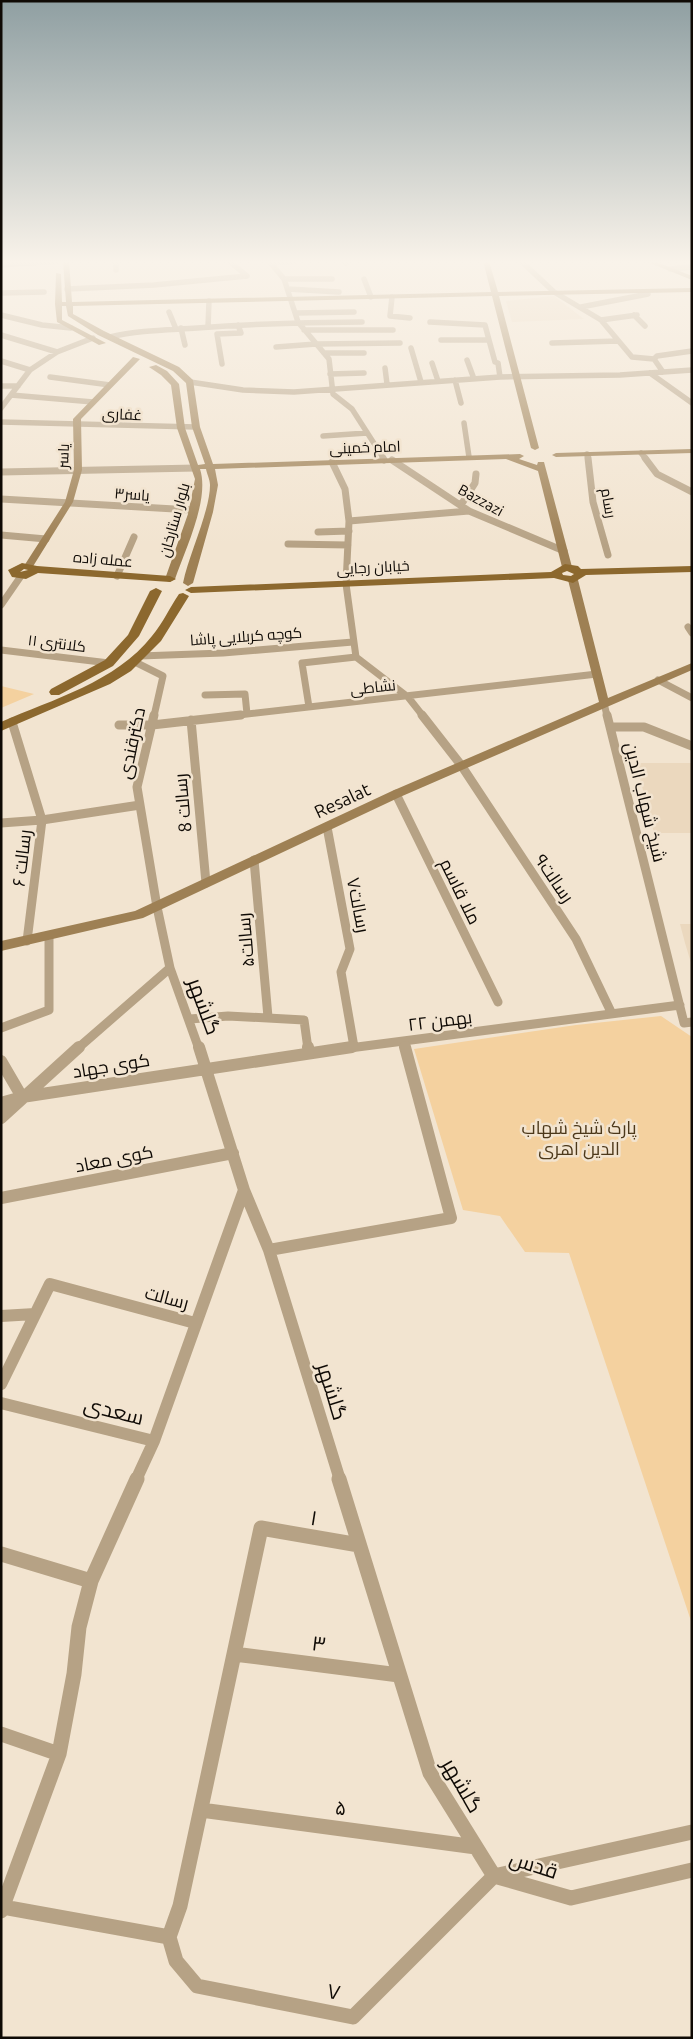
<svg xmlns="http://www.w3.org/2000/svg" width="693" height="2039" viewBox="0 0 693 2039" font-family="Ubuntu,Cairo,sans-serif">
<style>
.built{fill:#ebd8be}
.green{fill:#f4d19f}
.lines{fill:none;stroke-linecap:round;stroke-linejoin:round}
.street-far4{stroke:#b6a285;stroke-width:5.5}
.street-far3{stroke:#b6a285;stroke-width:7}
.street-far2{stroke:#b6a285;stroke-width:9}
.street-far1{stroke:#b6a285;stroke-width:12}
.street{stroke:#b6a285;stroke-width:15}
.secondary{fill:#9e8054;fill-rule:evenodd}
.primary{fill:#8c682e;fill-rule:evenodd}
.labels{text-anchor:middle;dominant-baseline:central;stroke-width:5;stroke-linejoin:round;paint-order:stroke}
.far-street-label{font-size:15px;fill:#0f0a05;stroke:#f2e4d0}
.street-label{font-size:18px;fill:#0f0a05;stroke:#f2e4d0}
.park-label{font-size:18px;fill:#4c381a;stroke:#f2e4d0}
.near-street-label{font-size:21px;fill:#0f0a05;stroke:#f2e4d0}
</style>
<rect width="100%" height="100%" fill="#f2e4d0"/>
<path class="built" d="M554,296L584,319L512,322L506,301Z
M636,763H692V833H654Z
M680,924H692V966L685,943Z"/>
<path class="green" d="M1,686L34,694L1,708Z
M661,1016L692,1037V1624L569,1253L525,1252L500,1216L463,1210L414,1049L576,1025Z"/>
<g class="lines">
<path class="street-far4" d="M116,261V270
M229,261L247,276
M269,261L284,279L298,322L329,359L333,394L352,409L384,459
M345,261L346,263
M521,261L554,292L601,320L632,357L654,359L663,372
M271,263L295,261
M1,265L58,261
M670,269L692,267
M284,279H332
M364,279L371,297
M67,289L154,285L247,276
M288,289L339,292
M1,293L44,292
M392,297L390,316L410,318
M581,307L648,294
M169,312L176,329
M296,313L354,312
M1,315L42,325L71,328
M634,315L645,326
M601,320L637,315
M430,322L485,325L489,340
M208,327L209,301
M181,328L185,345
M304,330H393
M1,335L57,352
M110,337C139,330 168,330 197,328C252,324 307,322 362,322
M441,340H489L495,362L498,363L500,377
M552,343L618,341
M276,347L316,344L400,343
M411,348L421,382
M324,353H364
M654,359L657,356L692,351
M467,360L474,379
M1,361L30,370
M432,363L438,381
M222,364L217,334L241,333L238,325
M385,368L387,384
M650,373L692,403
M330,374L364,373
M50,377L110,385
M455,380L461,403
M190,382L243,390L294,392L500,377L620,375L692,370
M1,386H18
M11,395L93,402
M1,408L30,370L57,352L93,338
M1,422L196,427
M464,423L469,457
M323,436L367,433
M641,453L646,459
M587,454L588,459"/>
<path class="street-far3" d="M383,458L384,460
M588,458L593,502L608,555
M645,458L657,474L692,492
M392,460L469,511L564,551
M332,462L345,489L349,521L346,584L356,657L408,697L423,716
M1,472L196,468
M1,499L192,510
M461,505L475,483L476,474
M349,521L469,511
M318,532L349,531
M1,535L46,539
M288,544L348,545
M117,576L134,537
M1,605L21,576
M688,627L692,633
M1,650L109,663
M140,656L223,653L353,642
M135,662L163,676L154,716
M658,680L692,698
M205,695L245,694L247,714
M604,703L607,716
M309,707L302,663L356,657
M230,716L597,674"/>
<path class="street-far2" d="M154,715L137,787L157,907L170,968L199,1049
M422,715L461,765L576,939L612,1014
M607,715L684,1023L692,1022
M191,720L206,883
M12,722L42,820L27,941
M119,725H152L241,715
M610,727H644L692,746
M396,794L498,1002
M1,823L42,820L140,805
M327,827L350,949L341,972L354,1047
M254,860L268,1017
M190,1019L228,1016L304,1020L308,1049
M1,1028L49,1010V936
M403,1041L405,1049
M77,1049L170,968
M342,1049L680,1005"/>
<path class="street-far1" d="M199,1047L244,1190L269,1250L340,1480
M308,1047L309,1053
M1,1061L22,1097
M1,1103L22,1097L352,1047
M1,1118L79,1047
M1,1198L233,1153
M269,1250L451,1218L405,1047
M1,1316L35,1314
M1,1384L50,1284L195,1323
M1,1403L154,1441
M136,1480L154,1441L244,1190"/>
<path class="street" d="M1,1554L91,1581
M234,1654L399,1675
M1,1734L59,1754
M201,1810L476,1847
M692,1832L494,1876L571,1898L692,1870
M3,1907L169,1937L180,1906L261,1528L359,1545
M1,1911L59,1754L74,1674L79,1627L91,1581L137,1479
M169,1937L176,1961L197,1986L353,2017L494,1876L430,1773L339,1479"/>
<path class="secondary" d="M63,261H69L72,302L491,292L483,261H489L498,292L692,288V292L499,296L539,448L535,450L531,448L492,296L73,306V314L104,331L179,367L193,380L200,427L213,464L520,454L524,456L519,459L537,465L538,462H544L572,567L567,570L562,567L538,471L506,459L215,469L218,485L213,512L193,583L188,586L183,583C189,554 210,511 210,485C210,480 207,474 206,469H200C210,499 185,550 175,579L170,582L167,581L165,579L188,514L195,479L177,428L171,385L161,375L149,367L156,365L167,371L179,384L185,428L198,465L205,464L192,427L186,383L173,371L98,335L68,316L66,306H62V320L106,343L99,345L57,322L55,304L56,273L61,274L62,302H66Z
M645,261H654L692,276V280Z
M133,357L140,359L81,419L82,470L73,502L32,568H26L24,566L65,502L74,470L73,419Z
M692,449V453L556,457L552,455L556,453Z
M573,577L578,580L608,698L692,663V670L400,797L143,918L1,951V941L135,911L392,791L599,702L568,580Z"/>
<path class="primary" d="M22,563L37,566L170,576L176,579L170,582L38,573L26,579L12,577L8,570ZM24,569L28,570L20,572Z
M565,564L578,566L581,569L692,566V572L586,575L573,583L554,578L191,593L185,590L191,587L551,572ZM567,571L574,574L571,576L563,575L562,573Z
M156,588L162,591L139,636L113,666L59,695H51L49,692L51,689L105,660L128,635L150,591Z
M183,593L189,596L161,641L131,671L110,684L1,731V722C53,699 116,682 152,636C163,623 170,607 179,594Z"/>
</g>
<linearGradient id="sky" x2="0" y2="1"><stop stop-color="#8f9fa2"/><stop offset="0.48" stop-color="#f9f3ea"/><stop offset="1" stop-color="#f9f3ea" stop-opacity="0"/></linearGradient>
<rect width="693" height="546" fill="url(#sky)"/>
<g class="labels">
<g class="far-street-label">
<text transform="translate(122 414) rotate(2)">غفاری</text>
<text transform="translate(365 447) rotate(-2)">امام خمینی</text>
<text transform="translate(63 456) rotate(-88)">یاسر</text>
<text transform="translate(132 494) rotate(4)">یاسر۳</text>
<text transform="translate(481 500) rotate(29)">Bazzazi</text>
<text transform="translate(609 503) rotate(80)">رسام</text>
<text transform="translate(174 520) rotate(-74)">بلوار ستارخان</text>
<text transform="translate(103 559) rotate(5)">عمله زاده</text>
<text transform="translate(373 567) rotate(-3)">خیابان رجایی</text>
<text transform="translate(246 636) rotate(-4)">کوچه کربلایی پاشا</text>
<text transform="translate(57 643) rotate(7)">کلانتری ۱۱</text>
<text transform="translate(373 687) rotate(-6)">نشاطی</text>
</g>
<g class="street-label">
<text transform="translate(131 743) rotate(-78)">دکترقندی</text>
<text transform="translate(342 800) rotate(-25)">Resalat</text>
<text transform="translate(646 802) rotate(76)">شیخ شهاب الدین</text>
<text transform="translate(182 803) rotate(-95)">رسالت 8</text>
<text transform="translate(21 858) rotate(-83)">رسالت ۶</text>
<text transform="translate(555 878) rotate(56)">رسالت۹</text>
<text transform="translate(461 891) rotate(64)">ملا قاسم</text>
<text transform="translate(359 905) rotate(79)">رسالت۷</text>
<text transform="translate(245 940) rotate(-95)">رسالت۵</text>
<text transform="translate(440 1020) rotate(-7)">۲۲ بهمن</text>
<text transform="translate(111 1065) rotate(-9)">کوی جهاد</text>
<text transform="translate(114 1158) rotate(-11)">کوی معاد</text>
<text transform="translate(167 1297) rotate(15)">رسالت</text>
</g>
<g class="park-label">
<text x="579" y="1127">پارک شیخ شهاب<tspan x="579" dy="21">الدین اهری</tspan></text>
</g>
<g class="near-street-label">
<text transform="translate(205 1006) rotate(70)">گلشهر</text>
<text transform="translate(333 1391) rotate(73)">گلشهر</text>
<text transform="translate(114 1410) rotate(14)">سعدی</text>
<text transform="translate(314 1517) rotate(9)">۱</text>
<text transform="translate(319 1643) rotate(7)">۳</text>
<text transform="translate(463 1785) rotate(60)">گلشهر</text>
<text transform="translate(341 1807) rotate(8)">۵</text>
<text transform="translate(534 1864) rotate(18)">قدس</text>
<text transform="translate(334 1991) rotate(11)">۷</text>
</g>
</g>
<rect width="693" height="2039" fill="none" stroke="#0f0a05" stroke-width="5"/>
</svg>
